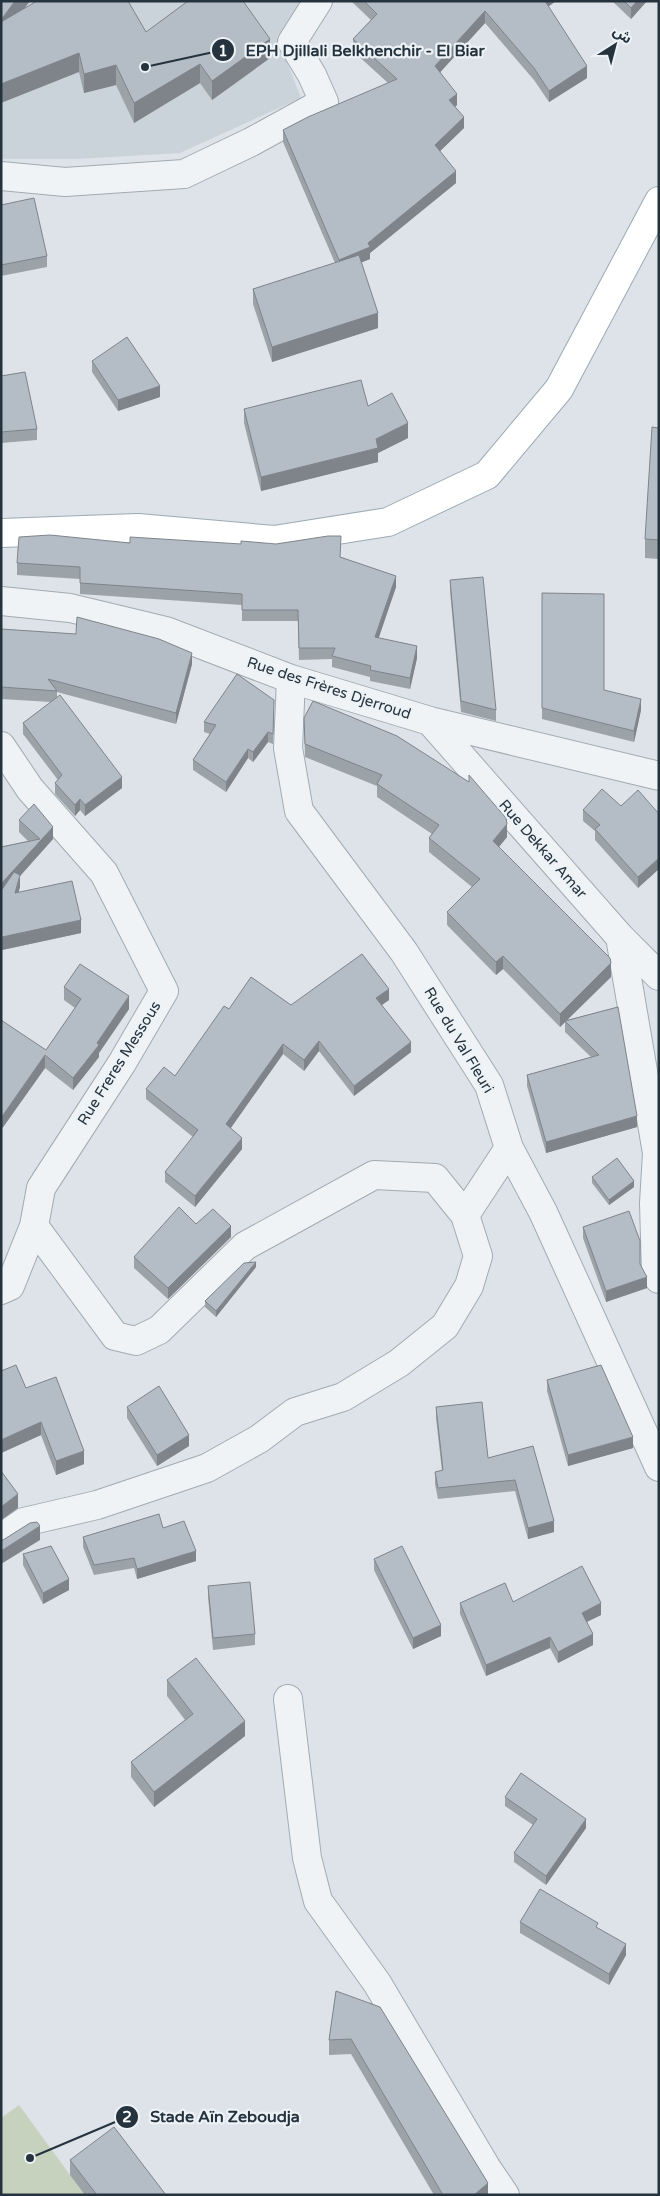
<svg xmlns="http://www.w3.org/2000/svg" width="660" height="2196" viewBox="0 0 660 2196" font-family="'Varela Round','Noto Sans Arabic',sans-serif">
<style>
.built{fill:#cbd3da}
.pitch{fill:#c6d2bd}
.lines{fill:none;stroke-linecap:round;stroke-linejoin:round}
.minor-casing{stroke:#a2abb2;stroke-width:30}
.major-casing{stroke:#9baab4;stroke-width:30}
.minor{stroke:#f0f3f6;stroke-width:28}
.major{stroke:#fff;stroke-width:28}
.wall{fill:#9ba3a9}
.shaded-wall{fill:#7e848a}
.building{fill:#b4bdc5;stroke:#7e848a}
.labels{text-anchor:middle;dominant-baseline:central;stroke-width:4.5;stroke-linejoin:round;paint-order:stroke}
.street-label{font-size:15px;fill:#25333f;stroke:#ecf2f5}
.leader{fill:none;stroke:#25333f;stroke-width:2}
.callout-dot{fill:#25333f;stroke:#ecf2f5;stroke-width:2}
.mark-label{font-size:15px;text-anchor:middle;font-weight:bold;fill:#fff}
.callout-label{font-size:16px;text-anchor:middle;font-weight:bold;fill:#25333f;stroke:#ecf2f5;stroke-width:4.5;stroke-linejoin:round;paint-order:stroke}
</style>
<rect width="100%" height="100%" fill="#dde3e8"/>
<path class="built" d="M1,1H312L277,37L301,98L180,153L76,159H1Z"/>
<path class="pitch" d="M19,2105L70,2175L114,2142L155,2195H1V2118Z"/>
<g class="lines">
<g class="minor-casing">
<path id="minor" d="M1,176L65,182L184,174L251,142L324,102L312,75L292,42L318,1
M1,601L70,608L166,631L291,679L430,721L659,776
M291,679L288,748L299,811L404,952L489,1085L509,1148L543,1212L659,1467
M430,721L620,937L659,976
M1,746L30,789L104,873L164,991L122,1063L41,1188L34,1226L10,1286L1,1290
M620,937L657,1153L654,1203L656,1274L659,1279
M465,1215L509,1148
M1,1538L24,1522L97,1505L207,1468L259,1439L295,1412L343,1397L399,1363L445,1326L469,1286L478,1256L465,1215L435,1178L374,1175L245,1246L159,1330L136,1341L115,1336L34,1226
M288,1699L307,1858L318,1901L377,1983L486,2167L505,2195"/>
</g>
<g class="major-casing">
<path id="major" d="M1,533L138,528L274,540L388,522L487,475L559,389L659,201"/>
</g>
<use href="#minor" class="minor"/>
<use href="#major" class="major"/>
</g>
<path class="wall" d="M351,1H556L548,7L587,78L549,102L534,80L485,23L440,72L457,105L455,107L464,128L440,151L456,183L370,253V259L361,262L378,328L272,362L253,304V289L335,263L283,142V130L388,83L353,51V39L371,20Z
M612,1H647L631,19Z
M25,8L146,32L270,58L212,100L200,83L134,123L116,85L84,93L79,72Z
M1,205L47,256V267L1,276Z
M92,361L160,397L118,411L92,372Z
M1,376L37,429V440L1,443Z
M368,406L408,438L378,453V462L261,491L244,423V409Z
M659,428V559L645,558V539Z
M130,543L341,557L396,587L378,638L417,658L410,689L370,681V677L332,667V659L299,660L298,621H242V605L80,594V579L17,575V563Z
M450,580L496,710V721L461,712L450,591Z
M542,593L604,690L641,710L634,742L542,719Z
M1,629L192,664L176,724L57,692V697L122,788L85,816L80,810L75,816L55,794V783L58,780L23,734V723L51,702L1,699Z
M274,710L273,744L268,742L253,762L248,758L226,792L193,770V760L210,734L204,732V722Z
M304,718L469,782V775L507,837L499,847L611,977L567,1020L618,1007L637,1127L546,1153L527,1086V1075L591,1057L565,1032V1022L560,1027L503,969L496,975L447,925V912L472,887L429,852V838L432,834L377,797V786L305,757Z
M621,806L659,814L638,888L595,840V831L583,821V810Z
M19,820L53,839L20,876V887L18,892L81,933L2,950L1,952V847L28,841L19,832Z
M64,987L129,1009L99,1053V1057L73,1090L45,1068L1,1130L46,1050L75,1008L64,1000Z
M389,1000L382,1005L411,1052L354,1096L319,1051L304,1071L283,1054L230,1128L242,1149L195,1207L165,1182V1172L193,1137L146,1099V1089L175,1076L229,1009L291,1005Z
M592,1177L634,1187L609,1205L592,1183Z
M196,1224L231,1237L168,1299L134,1268V1257Z
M583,1227L640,1264L647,1288L606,1302L583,1238Z
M256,1267L216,1317L205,1307V1301Z
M1,1371L26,1388L84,1464L56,1475L41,1435L1,1453Z
M547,1380L633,1448L568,1466L547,1391Z
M127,1407L189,1446L157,1466L127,1418Z
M436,1407L488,1458L533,1446L554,1532L528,1539L515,1491L438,1499L435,1484V1472L442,1471L436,1418Z
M163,1528L196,1561L137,1579L134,1568L94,1575L83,1547V1537Z
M23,1554L69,1590L43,1604L23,1565Z
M374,1559L441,1636L413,1649L374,1570Z
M208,1586L255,1634V1645L213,1650L208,1597Z
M513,1602L601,1615L587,1622L593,1645L558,1663L550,1648L486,1676L460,1614V1603Z
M167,1680L245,1736L154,1807L131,1777V1762L185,1720L167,1696Z
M505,1797L586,1828L546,1885L514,1862V1853L533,1825L505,1806Z
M520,1922L598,1928L626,1955L609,1985L520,1933Z
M336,1991L488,2195H434L351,2054L329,2055V2040Z
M70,2160L166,2195H85L70,2175Z"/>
<path class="shaded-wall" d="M15,1H30L1,39V20Z
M543,1H556L543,10Z
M637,1H647L631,19V8Z
M485,11V23L435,78V66Z
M270,39V58L212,100V81Z
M79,53V72L1,103V84Z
M200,64V83L134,123V103Z
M116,65V85L84,93V74Z
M587,66V78L549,102V91Z
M457,94V105L449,112V100Z
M464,117V128L435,156V145Z
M456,171V183L370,253V259L339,272V260L368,243Z
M378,313V328L272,362V347Z
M160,386V397L118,411V400Z
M408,423V438L378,453V462L261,491V477L376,439Z
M396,576V587L375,649V637Z
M417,646V658L410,689V678Z
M192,653V664L176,724V713Z
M641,699V710L634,742V731Z
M268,732V742L253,762V752Z
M248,749V758L226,792V782Z
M122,777V788L85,816V805Z
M80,799V810L75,816V805Z
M507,824V837L493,854V841Z
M53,827V839L20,876V887L15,905L1,897V884Z
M659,858V869L638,888V877Z
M81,920V933L2,950L1,952L2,937Z
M503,956V969L496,975V962Z
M611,963V977L560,1027V1014Z
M389,989V1000L376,1009V998Z
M129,996V1009L99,1053V1057L73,1090V1078Z
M319,1041V1051L304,1071V1060Z
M411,1042V1052L354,1096V1086Z
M283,1044V1054L226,1135V1124Z
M45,1055V1068L1,1130V1118Z
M637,1116V1127L546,1153V1142Z
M242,1138V1149L195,1207V1196Z
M634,1181V1187L609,1205V1200Z
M231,1226V1237L168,1299V1288Z
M256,1262V1267L216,1317V1311Z
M647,1277V1288L606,1302V1291Z
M41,1422V1435L1,1453V1440Z
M189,1435V1446L157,1466V1455Z
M633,1437V1448L568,1466V1455Z
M84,1451V1464L56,1475V1461Z
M18,1494V1508L1,1520V1507Z
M554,1521V1532L528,1539V1528Z
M40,1526V1540L1,1564V1551Z
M196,1551V1561L137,1579V1569Z
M69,1579V1590L43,1604V1593Z
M601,1603V1615L582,1624V1613Z
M441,1625V1636L413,1649V1638Z
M593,1634V1645L558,1663V1652Z
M550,1637V1648L486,1676V1665Z
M245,1721V1736L154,1807V1792Z
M586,1819V1828L546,1885V1876Z
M626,1944V1955L609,1985V1974Z
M488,2183V2195H474Z"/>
<path class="building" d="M1,1H15L1,20Z
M37,1H128L146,32L188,1H243L270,39L212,81L200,64L134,103L116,65L84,74L79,53L1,84V22Z
M364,1H545L587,66L549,91L534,68L485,11L435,66L457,94L449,100L464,117L435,145L456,171L368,243L370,247L339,260L283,130L308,117L397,79L353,39L377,14Z
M624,1H637L631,8Z
M34,198L47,256L1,265V205Z
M359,255L378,313L272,347L253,289Z
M127,337L160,386L118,400L92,361Z
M25,372L37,429L1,432V376Z
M361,380L368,406L392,393L408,423L376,439L378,448L261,477L244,409Z
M652,427L659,428V540L645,539Z
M50,535L130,543V537L241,544V541L276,544L328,536H341L340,557L396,576L375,637L417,646L410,678L370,670L371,666L332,656L335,648H299L298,610H242V594L80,583V567L17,563L19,537Z
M483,577L496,710L461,701L450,580Z
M542,593L604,594V690L641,699L634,731L542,708Z
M77,617L159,639L192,653L176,713L48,679L57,691L1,687V629L76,634Z
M237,674L274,700L273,734L268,732L253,752L248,749L226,782L193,760L216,725L204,722Z
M60,695L122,777L85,805L80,799L75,805L55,783L62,775L23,723Z
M313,701L397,736L469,782V775L506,818L507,824L493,841L610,958L611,963L560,1014L503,956L496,962L447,912L480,879L429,838L439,825L377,784L382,775L305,744L304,718Z
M602,789L621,806L638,790L659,814V858L638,877L595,829L600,825L583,810Z
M34,804L53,827L1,884V847L40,839L19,820Z
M14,872L20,875L15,893L72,881L81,920L2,937L1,939V891Z
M362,954L389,989L376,998L411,1042L354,1086L319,1041L304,1060L283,1044L226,1124L242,1138L195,1196L165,1172L198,1130L146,1089L164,1067L175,1076L224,1006L229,1009L251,977L291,1005Z
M80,964L129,996L97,1043L99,1045L73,1078L45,1055L1,1118V1020L46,1050L81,999L64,987Z
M618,1007L637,1116L546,1142L527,1075L599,1055L565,1021Z
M617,1158L634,1181L609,1200L592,1177Z
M179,1207L196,1224L213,1209L231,1226L168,1288L134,1257Z
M629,1211L640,1241V1264L647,1277L606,1291L583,1227Z
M256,1262L216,1311L205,1301L244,1263Z
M16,1365L26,1388L56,1377L84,1451L56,1461L41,1422L1,1440V1371Z
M601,1365L633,1437L568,1455L547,1380Z
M159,1386L189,1435L157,1455L127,1407Z
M482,1402L488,1458L533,1446L554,1521L528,1528L515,1480L438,1488L435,1472L443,1470L436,1407Z
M1,1471L18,1494L1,1507Z
M159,1514L163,1528L184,1521L196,1551L137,1569L134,1558L94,1565L83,1537Z
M37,1522L40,1526L1,1551V1540H3L30,1523Z
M51,1546L69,1579L43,1593L23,1554Z
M402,1546L441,1625L413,1638L374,1559Z
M582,1566L601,1603L582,1613L593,1634L558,1652L550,1637L486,1665L460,1603L505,1583L513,1602Z
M250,1582L255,1634L213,1638L208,1586Z
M196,1658L245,1721L154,1792L131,1762L193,1714L167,1680Z
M521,1773L586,1819L546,1876L514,1853L537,1819L505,1797Z
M540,1889L598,1923L596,1927L626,1944L609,1974L520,1922Z
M336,1991L380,2007L488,2183L474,2195H443L351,2039L329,2040Z
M114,2127L166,2195H97L70,2160Z"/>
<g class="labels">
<g class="street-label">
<text transform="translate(329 688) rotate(18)">Rue des Frères Djerroud</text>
<text transform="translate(543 849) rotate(49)">Rue Dekkar Amar</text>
<text transform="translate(459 1040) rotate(59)">Rue du Val Fleuri</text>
<text transform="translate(119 1063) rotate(-58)">Rue Freres Messous</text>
</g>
</g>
<path class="leader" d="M145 67L223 50M30 2158L127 2117"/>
<g class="callout-dot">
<circle cx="145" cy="67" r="5"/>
<circle cx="30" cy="2158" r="5"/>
<circle cx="223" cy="50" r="12"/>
<circle cx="127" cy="2117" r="12"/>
</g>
<g class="mark-label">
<text x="223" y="56">1</text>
<text x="127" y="2122">2</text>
</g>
<g class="callout-label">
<text x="365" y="56">EPH Djillali Belkhenchir - El Biar</text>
<text x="225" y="2122">Stade Aïn Zeboudja</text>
</g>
<rect width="660" height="2196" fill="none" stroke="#25333f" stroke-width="5"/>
<g transform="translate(615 45) rotate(36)" stroke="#ecf2f5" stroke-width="4" paint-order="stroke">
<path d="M0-4L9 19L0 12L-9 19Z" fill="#25333f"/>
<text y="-8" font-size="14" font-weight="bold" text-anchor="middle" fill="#25333f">ش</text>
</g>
</svg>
